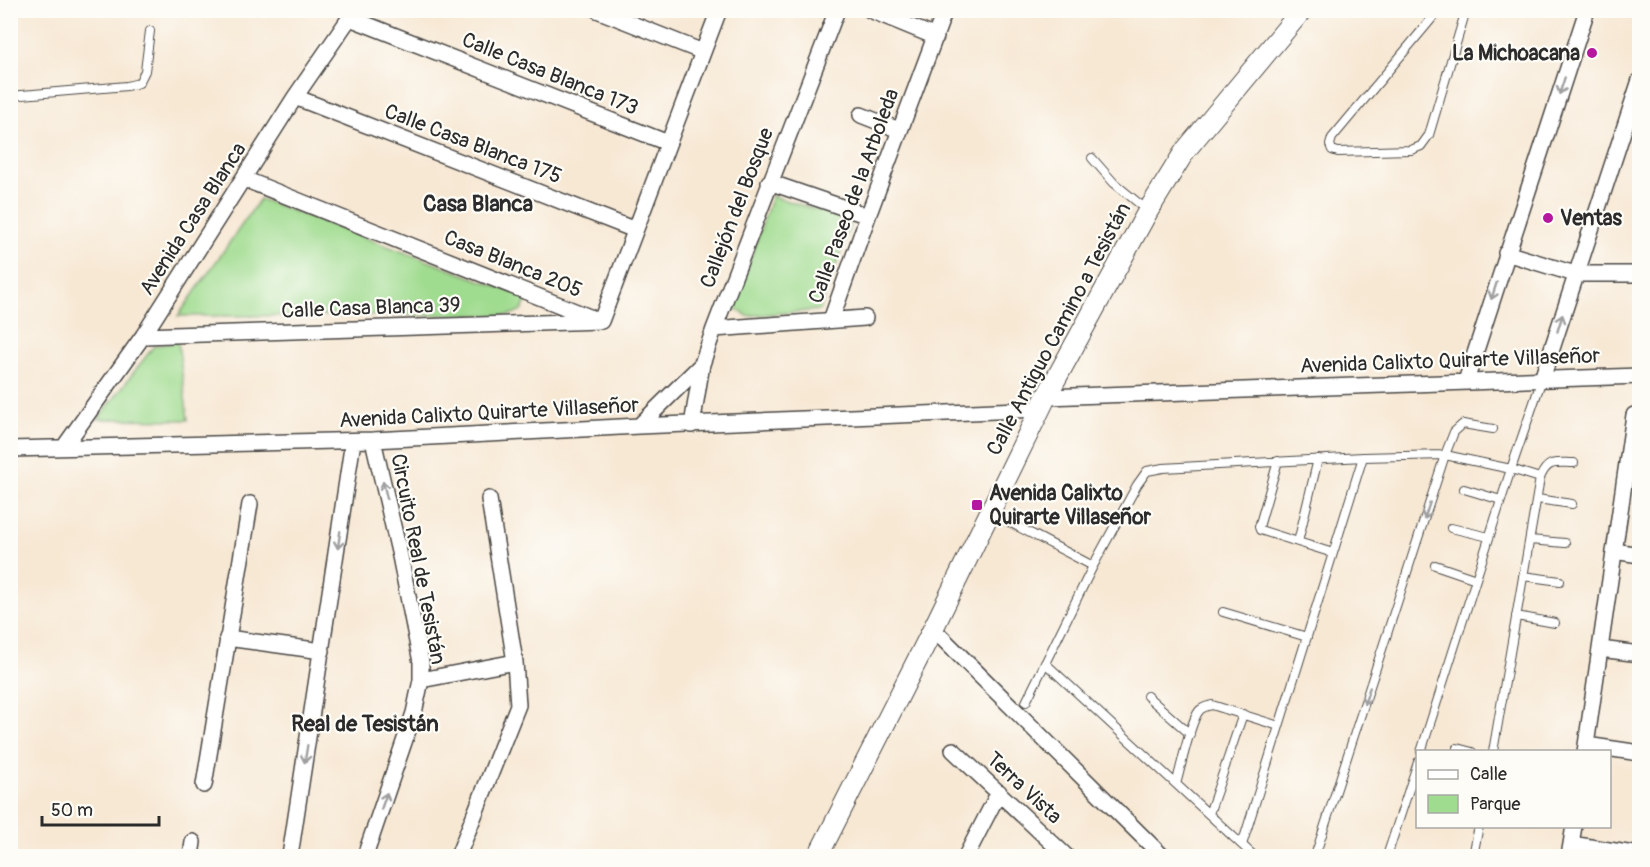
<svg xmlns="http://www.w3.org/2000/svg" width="1650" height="867" viewBox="0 0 1650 867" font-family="Pangolin,sans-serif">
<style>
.green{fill:#a0dc90;stroke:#66845e;stroke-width:1.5}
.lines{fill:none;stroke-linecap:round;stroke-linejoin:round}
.service-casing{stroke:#4a4744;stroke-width:10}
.minor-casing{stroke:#4a4744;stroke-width:18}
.tertiary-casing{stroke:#4a4744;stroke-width:22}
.service{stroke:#fff;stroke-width:8}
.minor{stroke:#fff;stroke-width:15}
.tertiary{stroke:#fff;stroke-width:20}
.oneway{stroke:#a0a0a0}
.poi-dot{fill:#b5179e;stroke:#fdfcf7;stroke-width:2}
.labels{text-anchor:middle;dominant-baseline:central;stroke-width:4.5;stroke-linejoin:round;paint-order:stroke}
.poi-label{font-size:21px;font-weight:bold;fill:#2b2b2b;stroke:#fdfcf7;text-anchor:start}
.street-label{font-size:21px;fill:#2b2b2b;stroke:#fdfcf7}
.neighbourhood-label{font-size:22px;font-weight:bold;fill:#2b2b2b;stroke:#fdfcf7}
</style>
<rect width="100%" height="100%" fill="#fdfcf7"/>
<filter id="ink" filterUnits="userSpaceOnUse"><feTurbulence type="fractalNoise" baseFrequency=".0167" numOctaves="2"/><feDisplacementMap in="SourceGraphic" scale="12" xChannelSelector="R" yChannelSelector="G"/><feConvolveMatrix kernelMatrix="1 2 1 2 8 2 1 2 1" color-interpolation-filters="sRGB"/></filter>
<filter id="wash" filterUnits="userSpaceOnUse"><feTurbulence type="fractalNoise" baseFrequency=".008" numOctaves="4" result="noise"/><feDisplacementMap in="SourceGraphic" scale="24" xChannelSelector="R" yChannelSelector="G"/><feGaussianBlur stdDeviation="1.35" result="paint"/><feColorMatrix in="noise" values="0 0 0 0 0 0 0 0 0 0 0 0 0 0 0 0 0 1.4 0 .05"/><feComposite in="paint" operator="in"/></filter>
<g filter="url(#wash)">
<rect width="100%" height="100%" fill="#f7e8d4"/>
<path class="green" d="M772,196L852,221L820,310L748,316L734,308Z
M260,199L528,298L522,310L510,315L178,316Z
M178,342L188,420L98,419L154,346Z"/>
</g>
<g filter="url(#ink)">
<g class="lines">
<g class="service-casing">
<path id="service" d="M1439,10L1332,138L1330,145L1332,150L1338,152L1411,150L1421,146L1429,135L1466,10
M10,96L127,86L139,83L145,71L150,31
M1092,158L1114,183L1147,210
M1278,461L1259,527L1260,530L1333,553
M1540,478C1548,459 1556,463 1574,463
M1464,489L1501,500
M1537,499L1572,504
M992,513L1093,566
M1451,528L1489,537
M1530,540L1565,543
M1298,542L1318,459
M1435,565L1476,579
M1523,576L1560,581
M1223,612L1307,637
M1516,616L1555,623
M1045,663L1254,856
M1147,696L1190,734
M1026,702L1093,566L1137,485L1147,471L1163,468L1363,457L1445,455L1511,469L1542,379
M1457,748L1472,752
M1421,752L1511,469L1540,478L1493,752
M1176,784C1181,768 1190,722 1199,711C1202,707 1208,706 1212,705L1279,726
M1209,814L1243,714
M1242,845L1363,457
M1315,856L1445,455L1454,432L1463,424L1493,429
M1387,856L1418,762
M1473,856L1479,826"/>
</g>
<g class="minor-casing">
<path id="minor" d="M597,10L703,52
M870,10L936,37
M350,18L668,143
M295,97L635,230
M861,115L899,130
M244,179L592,318
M769,182L868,216
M1506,253L1575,274H1640
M831,320L868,216L945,10
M601,321L719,10
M714,329L865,318
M143,336L601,321
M1542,379L1640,80
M1466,381L1587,10
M1046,397L1640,376
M692,425L702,364L714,329L837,10
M639,426L702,364
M64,447L143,336L295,97L355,10
M10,449L373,440L639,426L1040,409
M1614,551L1640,555
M933,629L1162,856
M227,638L322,651
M1600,649L1640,654
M421,680L515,662
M1586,745L1640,753
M953,750L1066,856
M1585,752L1634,415
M204,785L250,504
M1571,844L1640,855
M191,856L193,842
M290,856L353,441
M365,856L414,713L421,680V662L400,556L373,440
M458,856L518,705L515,662L489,499
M966,856L999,792
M1569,856L1574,826"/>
</g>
<g class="tertiary-casing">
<path id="tertiary" d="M818,856L933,629L1046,397L1148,211L1185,151L1302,10"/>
</g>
<use href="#service" class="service"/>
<use href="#minor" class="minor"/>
<use href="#tertiary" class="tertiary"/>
</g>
<defs><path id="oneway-shaft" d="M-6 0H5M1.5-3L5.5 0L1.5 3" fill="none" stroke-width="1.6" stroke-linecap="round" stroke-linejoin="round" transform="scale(1.5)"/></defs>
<g class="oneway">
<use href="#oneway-shaft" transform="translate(1562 86) rotate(108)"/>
<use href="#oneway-shaft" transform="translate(1494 291) rotate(108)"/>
<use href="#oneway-shaft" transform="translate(1560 323) rotate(-73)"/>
<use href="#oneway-shaft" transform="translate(385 490) rotate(-103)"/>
<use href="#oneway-shaft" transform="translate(1427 511) rotate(108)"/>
<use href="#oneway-shaft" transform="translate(339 540) rotate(98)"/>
<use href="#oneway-shaft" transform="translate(1367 696) rotate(108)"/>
<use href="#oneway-shaft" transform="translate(306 754) rotate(99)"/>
<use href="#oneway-shaft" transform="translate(384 801) rotate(-71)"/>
</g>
</g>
<g class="poi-dot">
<circle cx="1592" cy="53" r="6"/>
<circle cx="1548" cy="218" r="6"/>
<rect x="971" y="499" width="12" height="12" rx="3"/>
</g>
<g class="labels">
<g class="poi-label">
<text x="1580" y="53" text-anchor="end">La Michoacana</text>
<text x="1560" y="218">Ventas</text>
<text x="989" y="493">Avenida Calixto<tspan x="989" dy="24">Quirarte Villaseñor</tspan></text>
</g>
<g class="street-label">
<text transform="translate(550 74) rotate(22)">Calle Casa Blanca 173</text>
<text transform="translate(473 144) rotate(21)">Calle Casa Blanca 175</text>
<text transform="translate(854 196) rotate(-70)">Calle Paseo de la Arboleda</text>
<text transform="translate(737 208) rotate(-69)">Callejón del Bosque</text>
<text transform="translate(193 219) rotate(-57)">Avenida Casa Blanca</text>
<text transform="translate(513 264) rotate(22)">Casa Blanca 205</text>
<text transform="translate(371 308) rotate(-2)">Calle Casa Blanca 39</text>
<text transform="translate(1059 329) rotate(-62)">Calle Antiguo Camino a Tesistán</text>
<text transform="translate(1450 361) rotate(-2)">Avenida Calixto Quirarte Villaseñor</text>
<text transform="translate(489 413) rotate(-3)">Avenida Calixto Quirarte Villaseñor</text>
<text transform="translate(418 559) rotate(79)">Circuito Real de Tesistán</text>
<text transform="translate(1024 788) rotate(43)">Terra Vista</text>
</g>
<g class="neighbourhood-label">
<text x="478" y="204">Casa Blanca</text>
<text x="365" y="724">Real de Tesistán</text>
</g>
</g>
<rect width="1650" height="867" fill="none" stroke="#fdfcf7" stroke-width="36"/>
<rect x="1416" y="750" width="195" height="78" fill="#fdfcf7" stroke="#a9a8a5" stroke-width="1.5"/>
<rect x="1428" y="770" width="30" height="9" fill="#ffffff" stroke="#a9a8a5" stroke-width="1.5"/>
<text x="1470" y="780" font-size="18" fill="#2b2b2b">Calle</text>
<rect x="1428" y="795" width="30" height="18" fill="#a0dc90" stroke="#a9a8a5" stroke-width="1.5"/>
<text x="1470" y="810" font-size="18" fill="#2b2b2b">Parque</text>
<path d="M42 816v9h117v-9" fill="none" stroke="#2b2b2b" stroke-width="3"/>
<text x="51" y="816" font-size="18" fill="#2b2b2b" stroke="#fdfcf7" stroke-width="4.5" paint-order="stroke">50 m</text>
</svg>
